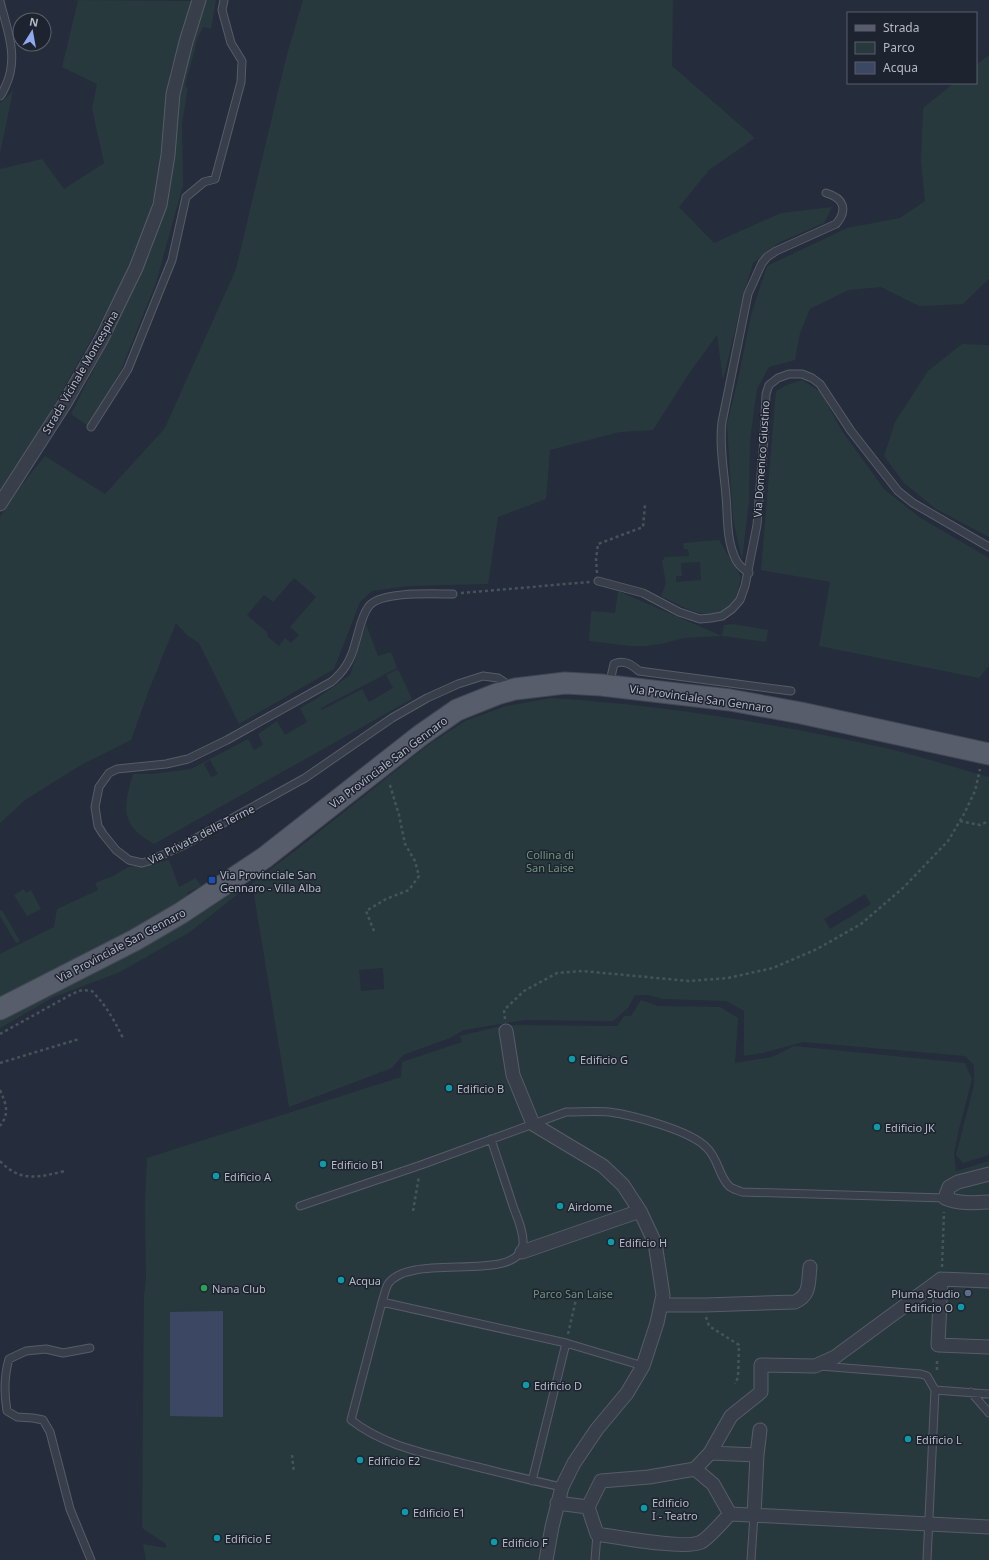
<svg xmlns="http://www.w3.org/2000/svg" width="989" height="1560" viewBox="0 0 989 1560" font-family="'Noto Sans',sans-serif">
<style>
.green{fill:#28393d;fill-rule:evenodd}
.water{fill:#3c4763}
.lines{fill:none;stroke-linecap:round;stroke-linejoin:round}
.lane-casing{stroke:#575c69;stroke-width:9}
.street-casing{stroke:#575c69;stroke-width:15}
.primary-casing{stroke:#424754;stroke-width:23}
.path{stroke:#455459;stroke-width:2.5;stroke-dasharray:3 3;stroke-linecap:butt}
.lane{stroke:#393e4b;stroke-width:7}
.street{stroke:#393e4b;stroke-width:13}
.primary{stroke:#575d6b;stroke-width:21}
.transit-dot{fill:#1a4fb4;stroke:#1e2330;stroke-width:1.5}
.culture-dot{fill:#0f9aa8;stroke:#1e2330;stroke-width:1.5}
.leisure-dot{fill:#2e9e5b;stroke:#1e2330;stroke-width:1.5}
.service-dot{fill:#5c6f8a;stroke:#1e2330;stroke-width:1.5}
.labels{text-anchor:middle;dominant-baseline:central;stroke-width:3;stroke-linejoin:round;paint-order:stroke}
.street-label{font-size:11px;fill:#b5b9c6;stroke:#1e2330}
.park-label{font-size:11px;fill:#6e957c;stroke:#1e2330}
.poi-label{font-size:11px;fill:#b5b9c6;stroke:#1e2330;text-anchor:start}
</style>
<rect width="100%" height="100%" fill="#252c3b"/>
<path class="green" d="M75,0L192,1L170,72L163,127L158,182L139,251L101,322L52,409L0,492V169L42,159L64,189L104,163L92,109L97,84L62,67L78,1Z
M206,0H216L211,29L203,27L198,37L185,86L188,88L182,124L183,185L156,283L121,370L88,426L71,414L122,313L152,248L170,178L177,100L194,36Z
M303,0H675L673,1L672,66L755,138L709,170L679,207L714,243L781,213L832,207L824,223L778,243L753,263L744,294L723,380L717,335L688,375L653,430L620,432L550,450L546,499L498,517L488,584L408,586L372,591L360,602L334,669L239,724L199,643L187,635L176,623L149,690L131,740L81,765L25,800L0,823V517L14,494L45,456L105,494L165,428L236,269L286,58ZM294,578L316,597L290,627L299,635L291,643L285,638L279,646L267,636L268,633L247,615L264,595L273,602Z
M989,55V279L963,304L919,306L881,287L848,290L810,309L800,333L795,360L769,367L757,389L750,440L749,501L742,560L733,519L727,424L738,379L751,315L767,266L847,228L900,218L925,201L921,161L923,108L954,83H976V65Z
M13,91L0,154V103Z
M962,344L989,345V537L936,509L904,483L884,456L895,422L928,371Z
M802,380L821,392L842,431L884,489L919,517L989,558V666L979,678L819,646L830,582L761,570L776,391L787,385Z
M719,540L741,577C739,584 739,594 736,601C734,603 731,605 729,607C710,625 680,605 661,596L666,583L662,561L665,557L689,556L688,549H684L683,543ZM700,562L701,580L676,582V576H682L681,563Z
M618,591L722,636L724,625L733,624L768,630L766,642L723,636L684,638L661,644L645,646H630L589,641L591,611L615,613Z
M366,624L378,656L391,652L397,668L321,708L322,710L362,689L369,702L393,688L386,675L398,669L412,699L154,844C120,825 123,808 133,774H152L191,769L248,739L254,750L263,745L258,734L277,721L285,735L307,722L300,708L316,699L350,675ZM210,760L218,774L211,777L204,764Z
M551,698C665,705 778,724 890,749C923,757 956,768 989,777V1155L963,1163L956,1155L974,1085V1065L965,1056L803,1042L763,1053L744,1056V1011L726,1001L663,999L648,995H635L628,1008L613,1021L525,1020L464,1030L450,1038L403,1055L392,1068L289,1107L252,883L190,932L120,972L54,997L0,1028V1016L212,899L252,883L300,847L428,745L465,721L506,706ZM865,894L871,904L830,929L824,919ZM383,968L384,989L361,991L359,970Z
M169,860L179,887L196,878L201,886L187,893L191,900L0,998V954L54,927L57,909L98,890L95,883L113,876L128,867L145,865Z
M24,889L26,893L31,890L41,909L27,916L14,895Z
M2,910L20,941L16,943L0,916V911Z
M641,1000L658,1006L720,1007L738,1018L735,1063L772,1057L794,1046L965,1063L972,1079L959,1129L954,1153L956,1171L989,1161V1560H146L143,1544L166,1548V1544L142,1528L144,1295L146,1279L145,1203L147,1158L401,1077L402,1062L462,1042L460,1036L505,1025L617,1026L624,1016H631Z"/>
<path class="water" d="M223,1311V1417L170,1416V1312Z"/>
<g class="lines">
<g class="lane-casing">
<path id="lane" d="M0,1C7,30 19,56 6,85C4,89 3,93 0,96
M91,427L128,369L172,260L186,197L204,182L215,179L241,82L242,61L231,43L222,10L224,0
M749,573C743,569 739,566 736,560C726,540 728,517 726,496C724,471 719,446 722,422L748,294L762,263L767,257L776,251L836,224C848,210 844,198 826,193
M598,581L643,593L679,612L700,619L711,618L722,616L732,609L740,600L745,586L757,525L764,438L766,394L769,385L778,378L789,374H802L812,378L820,384L851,431L898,491L913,503L989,547
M453,594C434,594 381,591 369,606C361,616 359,632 355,644C351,660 344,672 331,682L227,740L188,759L166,764L117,769L109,773L99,787L95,807L98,826L103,834L116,850L129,860L142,863L149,861L180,847L305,778L392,718L427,698L458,684L483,676L498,678L510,686
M609,685L614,664C624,659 632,665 639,671L791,691
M300,1206L421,1165L566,1112C580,1112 595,1111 609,1112C632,1115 689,1130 706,1147C719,1159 718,1175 729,1186C732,1189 738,1190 742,1192L945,1198
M382,1302C384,1296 385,1290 388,1284C410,1251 519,1285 523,1244C524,1232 517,1217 513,1206C506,1184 498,1161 491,1139
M566,1343L643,1366
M90,1348L63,1353L46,1349L26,1351L9,1359C4,1376 4,1393 7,1411L17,1417L33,1418L43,1420L50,1432L70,1509L91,1560
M820,1366L921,1374L927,1376L935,1390
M971,1392L989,1413
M532,1481L566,1343L382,1302L351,1420C385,1446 421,1452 461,1463C495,1471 528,1480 562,1487
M595,1560L597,1534
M751,1560L754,1515
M927,1560L935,1390L989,1394"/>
</g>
<g class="street-casing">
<path id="street" d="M0,504L65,403L102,338L136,268L160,205L168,155L173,94L186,42L199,0
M506,1031L513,1075L533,1124L603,1166L623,1185L640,1211L655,1243L663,1295L657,1323L643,1366L627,1393L597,1429L574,1463L562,1487L552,1527L546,1560
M989,1174L958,1182L949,1187L945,1198C959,1204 973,1203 989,1202
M522,1252L640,1211
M941,1279L938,1345L989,1347
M661,1305H705L795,1302C811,1295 808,1282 810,1267
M710,1453L757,1455
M695,1469L710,1453L731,1416L761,1392V1365L815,1366L835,1357L941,1279L989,1281
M557,1503L588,1507
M730,1514L713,1484L695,1469L649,1477L601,1481L588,1507L597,1534C617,1537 686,1550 701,1542C709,1538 723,1521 730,1514L989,1527
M754,1515L757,1455L760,1430"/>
</g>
<g class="primary-casing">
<path id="primary" d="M0,1009L135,940L181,913L264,858L421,735L457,710L497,694L515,689L565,683L601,685L730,700L801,713L989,754"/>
</g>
<path class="path" d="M597,573L596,559L598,544L643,527L645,505
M461,593L590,582
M960,821L980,825L989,821
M374,931L366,911L386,899L409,890L419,876L415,861L405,844L399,815L389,782
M505,1019L504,1010L524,991L557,973L582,971L689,981L728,978L773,968L817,949L861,924L903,888L948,841L964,814L975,791L980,769
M0,1034L72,994L82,990L92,991C107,1007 113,1018 123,1038
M0,1063L79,1039
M0,1090C6,1104 10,1113 0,1126
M0,1161C21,1183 39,1177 65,1171
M413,1211L419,1176
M942,1267L944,1212
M706,1317L709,1326L739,1345L738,1377L735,1384
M568,1334L577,1295
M937,1370V1358
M292,1455L294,1473"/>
<use href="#lane" class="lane"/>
<use href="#street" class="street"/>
<use href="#primary" class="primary"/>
</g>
<rect class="transit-dot" x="208" y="876" width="8" height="8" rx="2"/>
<g class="culture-dot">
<circle cx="572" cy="1059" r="4"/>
<circle cx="449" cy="1088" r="4"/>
<circle cx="877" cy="1127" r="4"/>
<circle cx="323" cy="1164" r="4"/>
<circle cx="216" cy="1176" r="4"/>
<circle cx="560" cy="1206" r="4"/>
<circle cx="611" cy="1242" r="4"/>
<circle cx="341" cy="1280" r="4"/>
<circle cx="961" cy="1307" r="4"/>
<circle cx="526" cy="1385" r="4"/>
<circle cx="908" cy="1439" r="4"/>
<circle cx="360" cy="1460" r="4"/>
<circle cx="644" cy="1508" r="4"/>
<circle cx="405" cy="1512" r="4"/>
<circle cx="217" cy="1538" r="4"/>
<circle cx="494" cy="1542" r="4"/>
</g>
<circle class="leisure-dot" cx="204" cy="1288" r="4"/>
<circle class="service-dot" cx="968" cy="1293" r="4"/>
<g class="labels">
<g class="street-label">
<text transform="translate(80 372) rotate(-60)">Strada Vicinale Montespina</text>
<text transform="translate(761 459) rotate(-86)">Via Domenico Giustino</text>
<text transform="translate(701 698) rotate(8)">Via Provinciale San Gennaro</text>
<text transform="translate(388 762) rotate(-37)">Via Provinciale San Gennaro</text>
<text transform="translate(201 834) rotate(-27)">Via Privata delle Terme</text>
<text transform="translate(121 945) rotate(-28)">Via Provinciale San Gennaro</text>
</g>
<g class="park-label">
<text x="550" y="854">Collina di<tspan x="550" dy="13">San Laise</tspan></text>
<text x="573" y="1293">Parco San Laise</text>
</g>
<g class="poi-label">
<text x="220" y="874">Via Provinciale San<tspan x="220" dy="13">Gennaro - Villa Alba</tspan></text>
<text x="580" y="1059">Edificio G</text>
<text x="457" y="1088">Edificio B</text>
<text x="885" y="1127">Edificio JK</text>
<text x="331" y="1164">Edificio B1</text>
<text x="224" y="1176">Edificio A</text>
<text x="568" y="1206">Airdome</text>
<text x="619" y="1242">Edificio H</text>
<text x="349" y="1280">Acqua</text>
<text x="212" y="1288">Nana Club</text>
<text x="960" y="1293" text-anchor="end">Pluma Studio</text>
<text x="953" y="1307" text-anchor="end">Edificio O</text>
<text x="534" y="1385">Edificio D</text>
<text x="916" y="1439">Edificio L</text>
<text x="368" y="1460">Edificio E2</text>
<text x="652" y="1502">Edificio<tspan x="652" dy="13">I - Teatro</tspan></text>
<text x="413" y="1512">Edificio E1</text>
<text x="225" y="1538">Edificio E</text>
<text x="502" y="1542">Edificio F</text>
</g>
</g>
<rect x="847" y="12" width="130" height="72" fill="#1e2330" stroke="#5a5f6c"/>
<rect x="855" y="25" width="20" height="6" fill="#575d6b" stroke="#5a5f6c"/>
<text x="883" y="32" font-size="12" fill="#b5b9c6">Strada</text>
<rect x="855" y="42" width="20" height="12" fill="#28393d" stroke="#5a5f6c"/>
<text x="883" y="52" font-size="12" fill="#b5b9c6">Parco</text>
<rect x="855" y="62" width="20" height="12" fill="#3c4763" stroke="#5a5f6c"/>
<text x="883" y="72" font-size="12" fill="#b5b9c6">Acqua</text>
<g transform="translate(32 32) rotate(11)"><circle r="19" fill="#1e2330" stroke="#5a5f6c"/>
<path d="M0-3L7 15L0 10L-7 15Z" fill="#91a9ef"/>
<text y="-6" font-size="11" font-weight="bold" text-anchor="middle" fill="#b5b9c6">N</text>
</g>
</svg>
